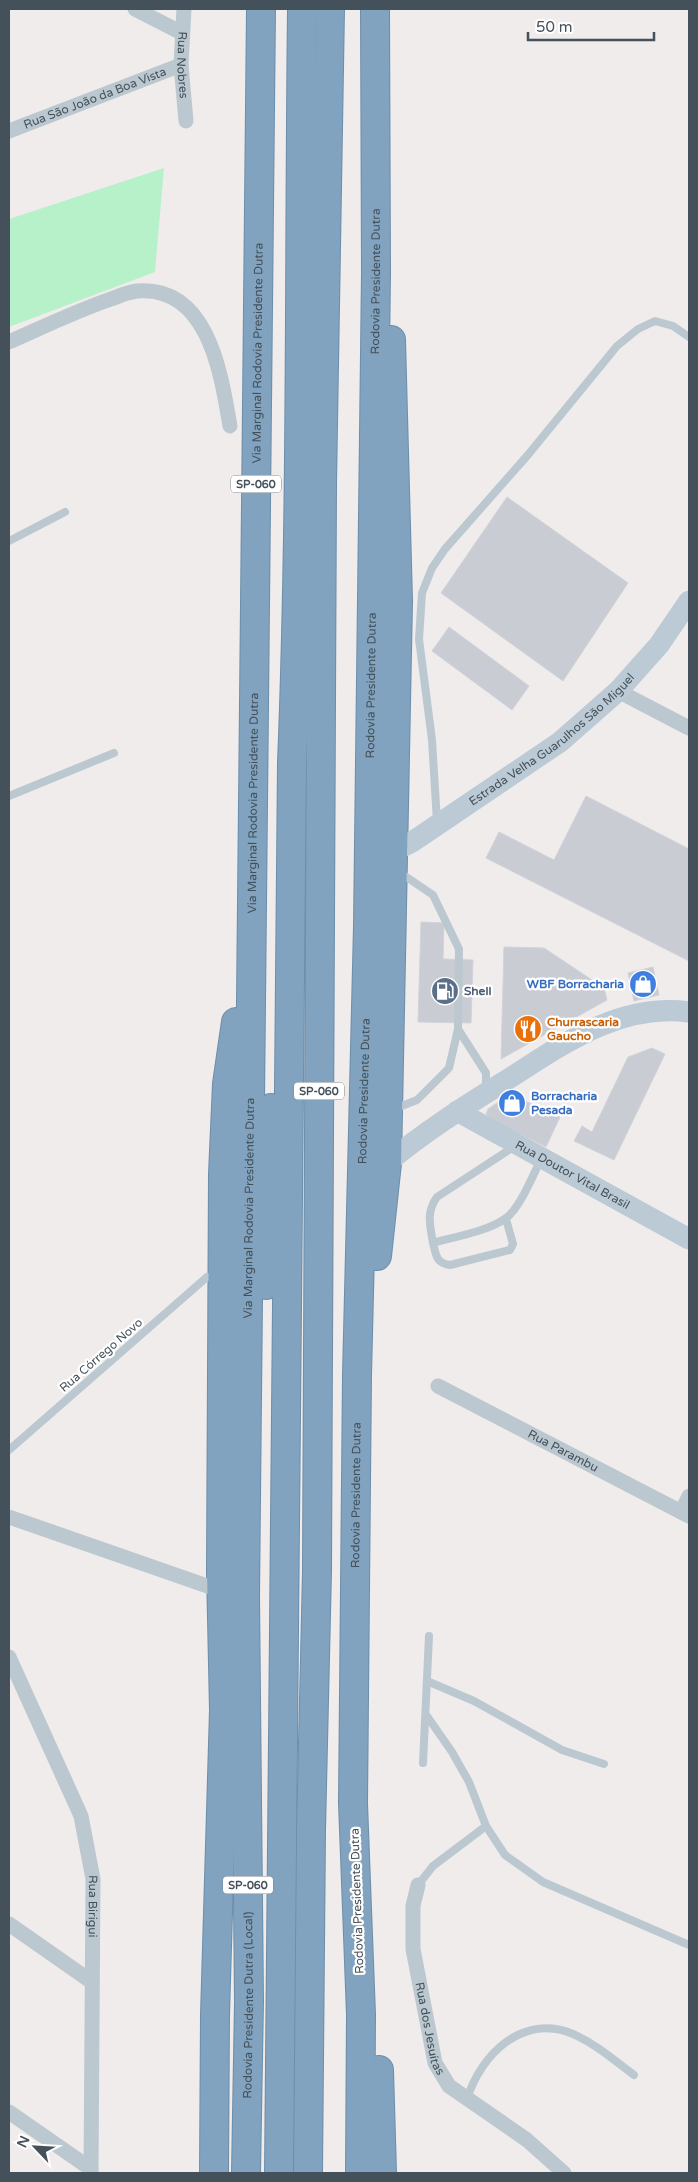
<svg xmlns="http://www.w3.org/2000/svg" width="698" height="2182" viewBox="0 0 698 2182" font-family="'Varela Round',sans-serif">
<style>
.green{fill:#b7f1ca}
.building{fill:#c9ccd2;stroke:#d0d3d9}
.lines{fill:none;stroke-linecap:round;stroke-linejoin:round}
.highway-casing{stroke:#6c8eab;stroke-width:30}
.lane{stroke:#bcc8d0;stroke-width:8}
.street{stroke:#bcc8d0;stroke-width:15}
.secondary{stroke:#bbcad5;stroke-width:21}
.highway{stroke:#81a3bf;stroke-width:28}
.labels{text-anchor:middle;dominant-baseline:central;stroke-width:4.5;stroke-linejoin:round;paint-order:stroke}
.shield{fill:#fff;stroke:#7c858c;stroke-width:1}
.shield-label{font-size:11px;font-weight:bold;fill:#44515b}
.street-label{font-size:12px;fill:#44515b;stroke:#fff}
.shop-label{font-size:12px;font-weight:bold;fill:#366cbe;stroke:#fff;text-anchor:end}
.service-label{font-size:12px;font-weight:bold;fill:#4e5e75;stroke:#fff;text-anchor:start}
.food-label{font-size:12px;font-weight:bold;fill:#c56008;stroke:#fff;text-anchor:start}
</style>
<rect width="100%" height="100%" fill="#f0ecec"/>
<path class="green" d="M164,168L155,272L9,327V219Z"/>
<path class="building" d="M507,497L628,583L563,681L441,593Z
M449,627L529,686L512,710L432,651Z
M586,796L689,849V961L486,858L499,832L554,860Z
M421,922L444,923L443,959L473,960L471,1023L418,1022Z
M504,947L544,948L604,988L607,1000L501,1059Z
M653,967L659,995L634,1001L628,973Z
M652,1048L665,1054L614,1160L574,1141L582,1126L592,1132L628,1057Z
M510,1094L560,1117L546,1147L490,1119L486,1114L488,1109Z"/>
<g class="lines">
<g class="highway-casing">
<g id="highway">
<path d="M377,1256L387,1163L398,601L391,340"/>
<path d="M266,1285L271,1108"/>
<path d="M379,2070L382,2173"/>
<path d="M214,2173L215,2015L224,1710L221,1572L223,1174L227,1084L236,1022"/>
<path id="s8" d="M246,2173L249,2001L245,1597L261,9"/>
<path d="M279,2173L292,763C302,512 299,260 302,9"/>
<path d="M308,2173L311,1830L317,1571L322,484L330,9"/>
<path id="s9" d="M360,2173L361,2015L353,1803L357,1375L368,926L376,272L375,9"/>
</g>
</g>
<path class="lane" d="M9,541L65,512
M9,796L114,753
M437,822L432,740L419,639L422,593L432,568L445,549L527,456L617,346L638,329L655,321L673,326L689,337
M399,872L433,895L459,949L458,1029L486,1073V1089
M394,1109L417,1100L449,1068L458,1029
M515,1146L437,1197C426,1212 430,1225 433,1243C454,1237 489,1231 506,1218C520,1208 533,1175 541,1159
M433,1243C436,1255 436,1263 450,1265L510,1250L513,1244L506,1219
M9,1450L207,1277
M427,1681L474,1701L562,1750L604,1764
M427,1716L452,1752L469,1782L486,1826L505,1855L543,1882L689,1945
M423,1763L429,1636
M418,1885L433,1866L486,1826
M467,2099C481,2054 523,2013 573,2034C596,2044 615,2061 634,2075"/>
<g class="street">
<path d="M135,9L182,33"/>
<path id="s1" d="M184,9L181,65L186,121"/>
<path id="s2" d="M9,131L181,65"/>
<path d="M9,342C43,327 76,311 111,299C119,296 128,292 137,291C208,285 221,373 230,426"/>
<path d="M618,691L689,728"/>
<path id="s3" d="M438,1386L689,1516"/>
<path d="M681,1512L689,1496"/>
<path d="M9,1517L213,1588"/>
<path id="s4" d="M9,1657L81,1816L93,1879L91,2173"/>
<path id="s5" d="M418,1885L413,1906V1949L435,2063L449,2086L527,2140L564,2173"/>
<path d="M9,1924L92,1982"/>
<path d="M9,2112L91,2169"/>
</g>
<g class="secondary">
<path id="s6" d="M392,852L412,842L560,742L618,691L659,645L689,601"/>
<path id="s7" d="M457,1111L689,1239"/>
<path d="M387,1163C423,1133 462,1108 502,1083C559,1047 618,1002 689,1012"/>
</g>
<use href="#highway" class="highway"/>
</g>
<defs>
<g id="shop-disc" transform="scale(1.4375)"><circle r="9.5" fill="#3f7fe0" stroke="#fff"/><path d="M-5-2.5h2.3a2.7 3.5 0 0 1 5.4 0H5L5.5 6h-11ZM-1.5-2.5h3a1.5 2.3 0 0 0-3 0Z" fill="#fff"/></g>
<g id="fuel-disc" transform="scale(1.4375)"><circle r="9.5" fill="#5c6f8a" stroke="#fff"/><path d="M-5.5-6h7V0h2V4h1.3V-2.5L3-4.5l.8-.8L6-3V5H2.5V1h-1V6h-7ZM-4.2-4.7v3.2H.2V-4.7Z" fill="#fff"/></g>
<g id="restaurant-disc" transform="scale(1.4375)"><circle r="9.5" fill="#e8710a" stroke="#fff"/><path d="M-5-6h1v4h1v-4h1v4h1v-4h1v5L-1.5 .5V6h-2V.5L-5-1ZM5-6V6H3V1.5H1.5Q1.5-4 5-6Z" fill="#fff"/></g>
</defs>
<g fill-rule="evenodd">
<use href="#shop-disc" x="643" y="984"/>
<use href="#fuel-disc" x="445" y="991"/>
<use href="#restaurant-disc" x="528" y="1029"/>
<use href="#shop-disc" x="512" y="1103"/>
</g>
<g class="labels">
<g class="shield">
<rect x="231" y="475.5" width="50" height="17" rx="4"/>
<rect x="294" y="1082.5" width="50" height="17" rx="4"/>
<rect x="223" y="1876.5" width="50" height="17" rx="4"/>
</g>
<g class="shield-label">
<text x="256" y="484">SP-060</text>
<text x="319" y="1091">SP-060</text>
<text x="248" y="1885">SP-060</text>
</g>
<g class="street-label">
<text stroke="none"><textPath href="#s1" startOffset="56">Rua Nobres</textPath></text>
<text stroke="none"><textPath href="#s2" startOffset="92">Rua São João da Boa Vista</textPath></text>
<text stroke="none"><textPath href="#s9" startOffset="1892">Rodovia Presidente Dutra</textPath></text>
<text stroke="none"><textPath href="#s8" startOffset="1820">Via Marginal Rodovia Presidente Dutra</textPath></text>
<text stroke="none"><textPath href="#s9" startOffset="1488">Rodovia Presidente Dutra</textPath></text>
<text stroke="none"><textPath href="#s6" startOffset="196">Estrada Velha Guarulhos São Miguel</textPath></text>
<text stroke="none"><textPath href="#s8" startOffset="1370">Via Marginal Rodovia Presidente Dutra</textPath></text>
<text stroke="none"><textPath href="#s9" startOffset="1082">Rodovia Presidente Dutra</textPath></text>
<text stroke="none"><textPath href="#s7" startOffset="132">Rua Doutor Vital Brasil</textPath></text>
<text stroke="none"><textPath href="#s8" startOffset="965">Via Marginal Rodovia Presidente Dutra</textPath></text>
<text transform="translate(101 1355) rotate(-41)">Rua Córrego Novo</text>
<text stroke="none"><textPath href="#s3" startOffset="141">Rua Parambu</textPath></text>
<text stroke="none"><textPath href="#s9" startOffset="678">Rodovia Presidente Dutra</textPath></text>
<text transform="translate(357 1901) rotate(-92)">Rodovia Presidente Dutra</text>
<text stroke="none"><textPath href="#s4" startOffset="266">Rua Birigui</textPath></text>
<text stroke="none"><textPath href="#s8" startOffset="168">Rodovia Presidente Dutra (Local)</textPath></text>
<text stroke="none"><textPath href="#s5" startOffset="146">Rua dos Jesuítas</textPath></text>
</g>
<g class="shop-label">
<text x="624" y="984">WBF Borracharia</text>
<text x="531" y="1096" text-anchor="start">Borracharia<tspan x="531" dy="14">Pesada</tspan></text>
</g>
<g class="service-label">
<text x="464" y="991">Shell</text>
</g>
<g class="food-label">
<text x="547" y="1022">Churrascaria<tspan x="547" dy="14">Gaucho</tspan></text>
</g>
</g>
<rect width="698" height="2182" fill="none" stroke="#44515b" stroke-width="20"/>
<g transform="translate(35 2147) rotate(295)" stroke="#ffffff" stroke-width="4" paint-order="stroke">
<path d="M0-4L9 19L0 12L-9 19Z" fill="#44515b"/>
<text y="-8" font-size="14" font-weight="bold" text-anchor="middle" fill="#44515b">N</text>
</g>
<path d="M528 32v8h126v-8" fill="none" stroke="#44515b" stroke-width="2.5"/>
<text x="536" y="32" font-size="15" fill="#44515b" stroke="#ffffff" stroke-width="4" paint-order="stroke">50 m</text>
</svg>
